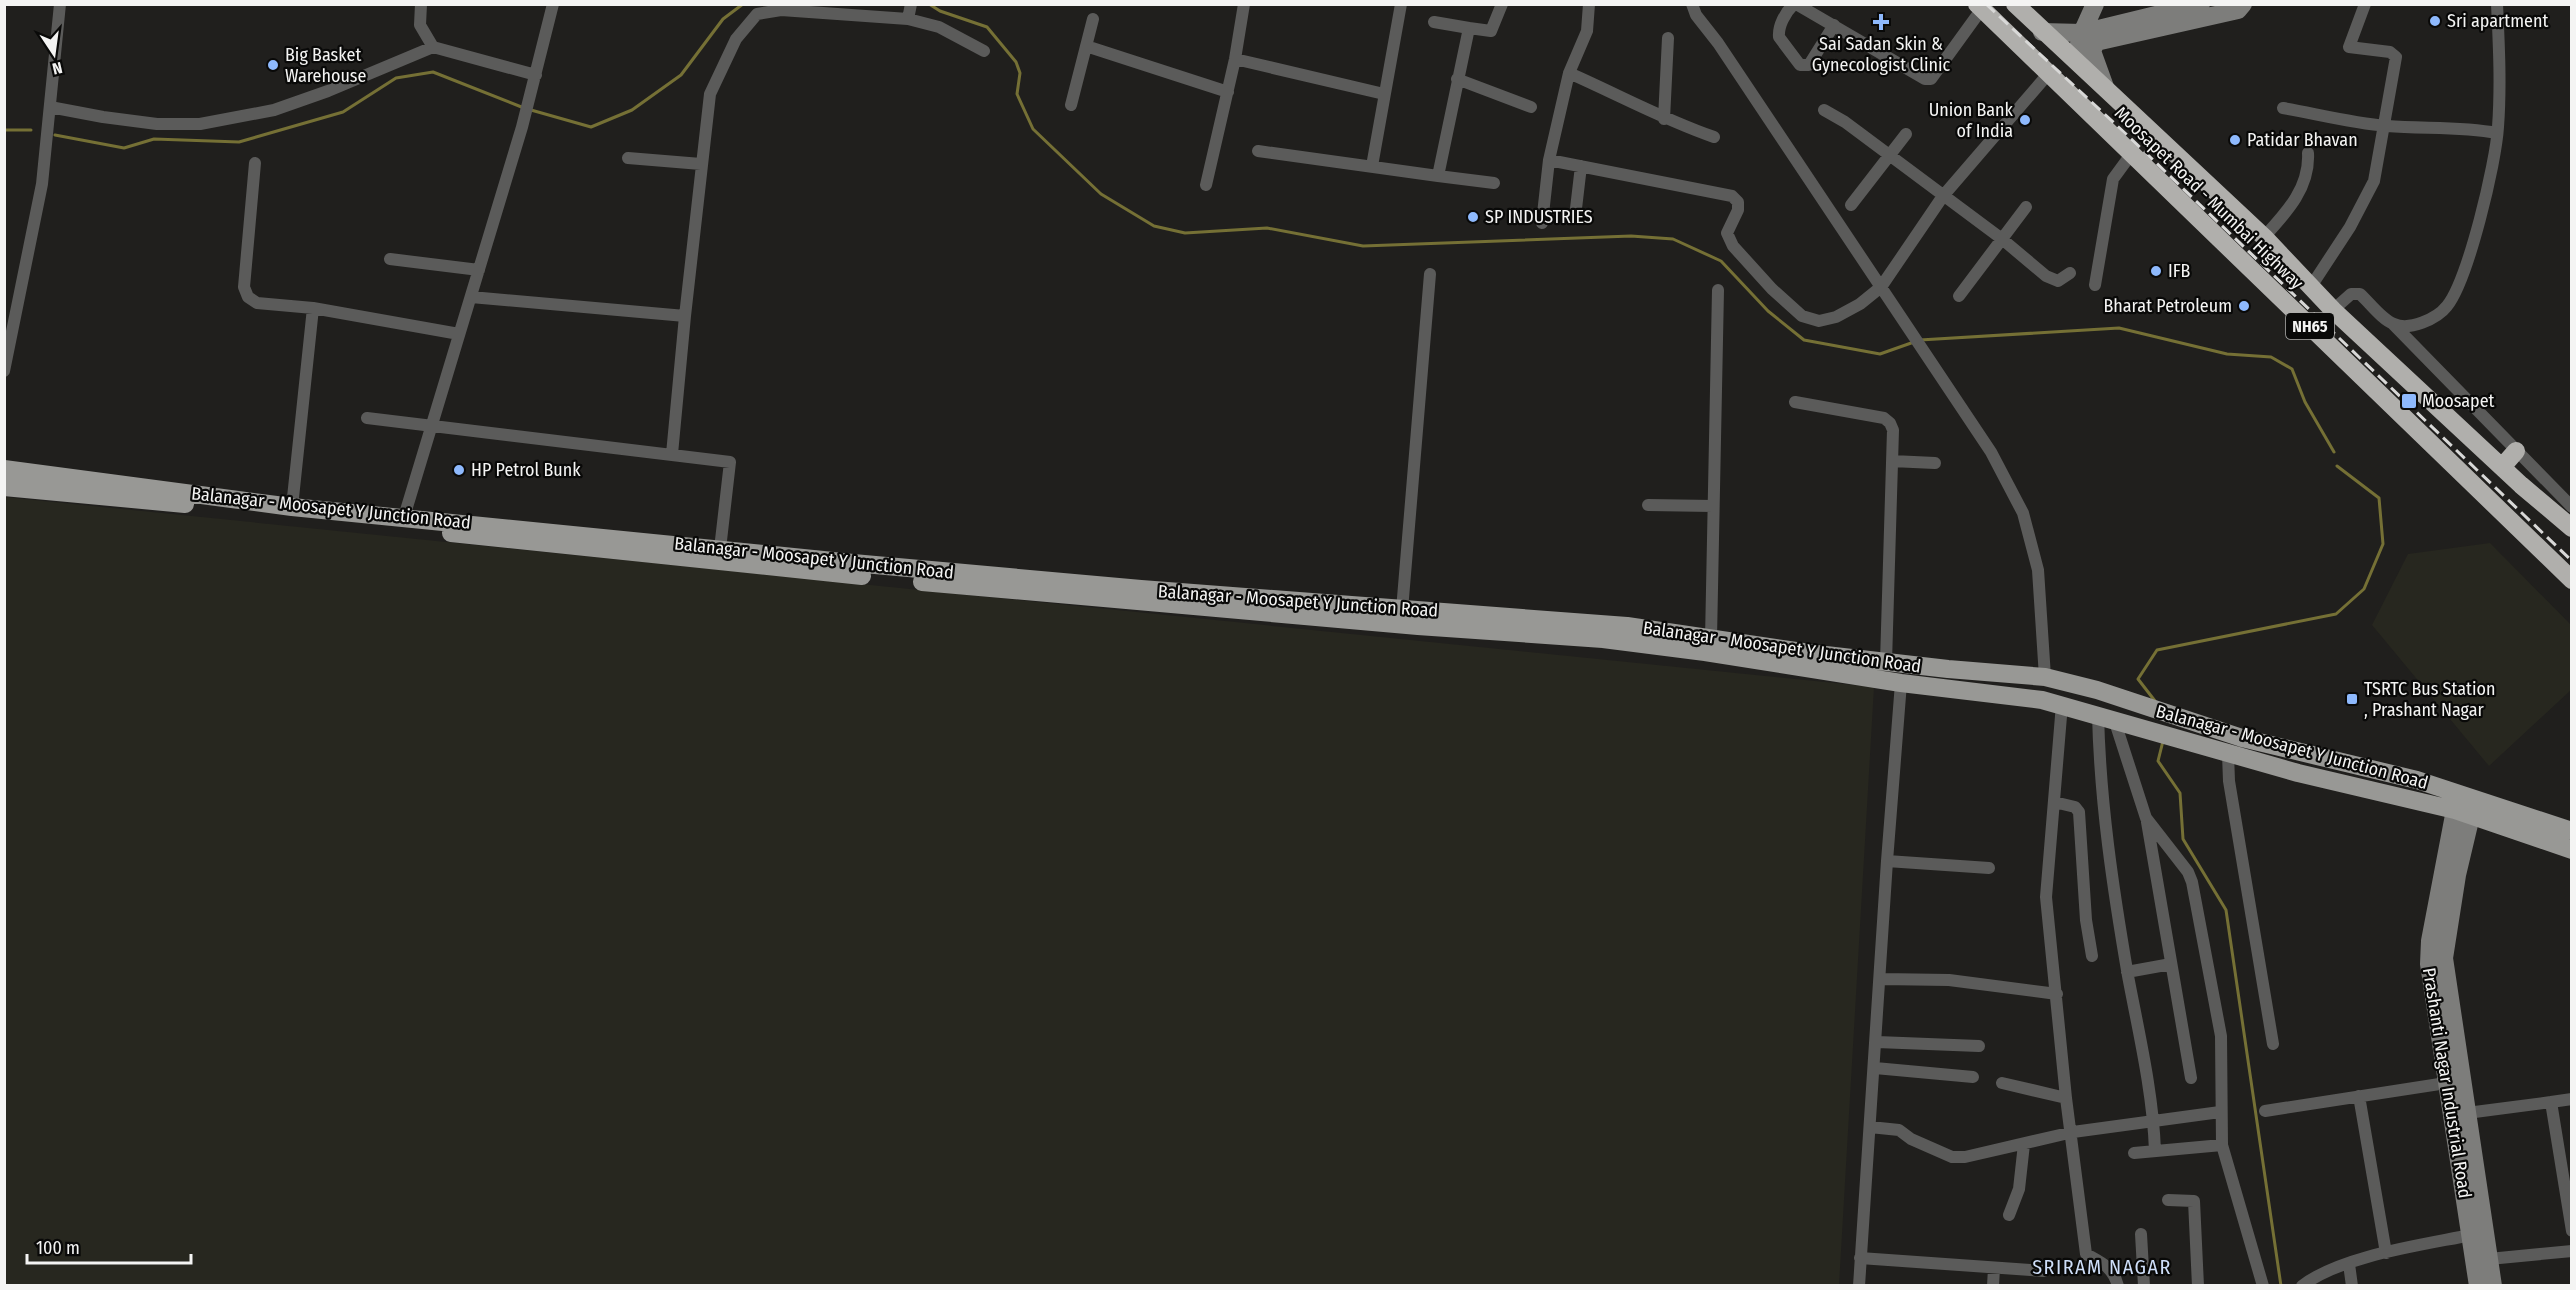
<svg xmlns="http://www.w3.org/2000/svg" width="2576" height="1290" viewBox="0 0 2576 1290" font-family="'Fira Sans Condensed',sans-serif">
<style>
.built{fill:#27271f}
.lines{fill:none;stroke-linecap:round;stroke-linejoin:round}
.stream{stroke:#757035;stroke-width:3}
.street{stroke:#5b5b5a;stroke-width:12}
.secondary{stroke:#7d7d7b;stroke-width:18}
.primary{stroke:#989895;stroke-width:18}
.highway{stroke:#b0afac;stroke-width:18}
.rail{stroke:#d8d8d7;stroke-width:3;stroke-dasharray:12 6;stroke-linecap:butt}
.poi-dot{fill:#8eb9fd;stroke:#090908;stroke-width:2}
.labels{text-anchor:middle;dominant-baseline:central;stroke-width:4.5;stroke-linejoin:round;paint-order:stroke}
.shield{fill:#090908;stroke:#aeaeac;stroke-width:1.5}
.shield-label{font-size:16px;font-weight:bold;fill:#f4f4f3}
.poi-label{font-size:18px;fill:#f4f4f3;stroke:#090908;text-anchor:start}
.street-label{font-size:18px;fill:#f4f4f3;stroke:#090908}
.neighbourhood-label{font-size:20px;letter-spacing:1.5px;fill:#cedef8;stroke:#090908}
</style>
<rect width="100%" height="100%" fill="#201f1d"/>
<path class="built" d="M4,497L1874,687L1839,1285H5Z
M2490,543L2571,625L2572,689L2489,766L2372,625L2408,554Z"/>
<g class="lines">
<path class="stream" d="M929,4L940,11L987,27L1016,62L1020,73L1017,94L1033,129L1101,194L1154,226L1185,233L1267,228L1363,246L1631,236L1673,239L1721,261L1768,311L1804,340L1880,354L1914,342
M531,110L591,127L632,110L681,75L723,19L743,4
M4,130H31
M55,135L124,148L154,139L239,142L343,112L396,78L433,72L524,108
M1920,340L2119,328L2227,354L2271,357L2292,369L2305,402L2334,452
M2155,701L2138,679L2157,650L2336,614L2364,589L2383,544L2379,498L2337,466
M2163,741L2158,761L2180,793L2183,839L2226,910L2281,1286"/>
<path class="street" d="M421,4L420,25L433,47
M1692,4L1696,15L1718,43L1991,452L2023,513L2038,570L2045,677
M908,19L911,4
M1434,22L1469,28
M1834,25L1809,65H1800L1779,37C1778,26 1785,13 1793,5H1798L1925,79H1931L1981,10
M1086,46L1228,92
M1235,59L1384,94
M1569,73C1617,94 1664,120 1714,137
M1457,79L1531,107
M1071,105L1093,19
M50,107L103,117L157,124H200L274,110L328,91L433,47L536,75
M2283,108C2317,114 2352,123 2387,126C2424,129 2461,126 2497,133
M1824,110L1845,122L2002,239L2046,276L2058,281L2070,273
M1664,119L1668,38
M1258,151L1438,176L1469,28L1491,31L1502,4
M628,158L701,164
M1549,160L1732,196L1738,202V210L1727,233L1733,246L1772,289L1802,316L1819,321L1836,317L1860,304L1881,287L1943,196L2049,73
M255,163L244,287L248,297L257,303L313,308L459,334
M1372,166L1401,4
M1438,176L1494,183
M1206,185L1235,59L1244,4
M1851,205L1906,134
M1575,217L1581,166
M1542,223L1549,160L1569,73L1587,31L1589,4
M2264,237C2286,213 2310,188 2308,153
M390,259L479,270
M2095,285L2113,179L2132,153
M2310,288L2350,227L2374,181L2396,57L2390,52L2349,47L2365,4
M1959,296L2026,207
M471,297L685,316
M2333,310L2351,294H2360C2369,302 2382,320 2394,324C2409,331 2437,319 2447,306C2468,280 2496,163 2498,127C2501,86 2499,46 2497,4
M2393,324L2572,507
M4,371L42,184L60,4
M1795,402L1884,418L1890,423L1893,430L1886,662
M367,418L730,462L720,549
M672,454L685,316L710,94L736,39L757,14L781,10L908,19L939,27L984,51
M1892,461L1935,463
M1648,505L1713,506
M292,507L313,308
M404,517L522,127L553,4
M1402,610L1430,274
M1711,639L1718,290
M1901,683L1887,861L1989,868
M2062,704L2046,897L2066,1098L2086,1254C2102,1263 2113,1267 2118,1286
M2098,714C2100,802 2113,889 2128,976C2139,1034 2153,1093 2155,1151
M2114,719L2146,818L2188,872L2192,882L2221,1036L2222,1145L2263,1286
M2228,754L2229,781L2273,1044
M2054,802L2075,807L2079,812L2086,920L2092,956
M2147,822L2191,1078
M2127,972L2171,964
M1881,979L1949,980L2057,994
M1877,1042L1979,1046
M1875,1068L1973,1077
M2002,1083L2066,1098
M2359,1096L2386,1253
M2551,1102L2572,1099
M2265,1111L2446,1083
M2467,1113L2551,1102L2572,1231
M1870,1127L1899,1130L1911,1139L1952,1157H1965L2073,1132L2220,1112
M2134,1153L2222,1145
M2168,1200L2194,1201L2198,1286
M2009,1215L2019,1189L2024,1144
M2141,1234L2144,1286
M1860,1258L2044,1271
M2489,1259L2572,1251
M2349,1264L2352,1286
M1859,1286L1887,861
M1993,1286L1994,1268
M2302,1286C2340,1256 2422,1245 2471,1235"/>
<path class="secondary" d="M2042,32L2082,33L2201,4
M2075,59L2082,33L2095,4
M2105,87L2092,51L2096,42L2238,10L2243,4
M2455,810L2430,941L2429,964L2478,1286
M2471,816L2457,875L2444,958L2493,1286"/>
<path class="primary" d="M4,469L292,507L853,563L1141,589L1627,626L1817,654L1948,669L2045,677L2097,690L2242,738L2417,780L2572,831
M4,487L185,504
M451,533L862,576
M922,582L1418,626L1603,639L1705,652L1901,683L2042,700L2298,773L2455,810L2572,850"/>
<path class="highway" d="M1977,4L2572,580
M2015,4L2264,237L2333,310L2521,485L2572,528
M2502,467L2516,451"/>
<path class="rail" d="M1986,4L2126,134L2572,561"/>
</g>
<g class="poi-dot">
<circle cx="2435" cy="21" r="6"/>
<path d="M1878 13h6v6h6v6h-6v6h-6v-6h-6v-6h6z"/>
<circle cx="273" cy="65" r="6"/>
<circle cx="2025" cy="120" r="6"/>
<circle cx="2235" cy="140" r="6"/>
<circle cx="1473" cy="217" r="6"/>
<circle cx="2156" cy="271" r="6"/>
<circle cx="2244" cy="306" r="6"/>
<rect x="2401" y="393" width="16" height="16" rx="3"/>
<circle cx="459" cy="470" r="6"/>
<rect x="2346" y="693" width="12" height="12" rx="3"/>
</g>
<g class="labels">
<rect class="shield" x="2286" y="313" width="48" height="26" rx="4.5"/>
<g class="shield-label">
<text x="2310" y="326">NH65</text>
</g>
<g class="poi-label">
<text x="2447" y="21">Sri apartment</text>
<text x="1881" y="44" text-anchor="middle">Sai Sadan Skin &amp;<tspan x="1881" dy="21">Gynecologist Clinic</tspan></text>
<text x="285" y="55">Big Basket<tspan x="285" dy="21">Warehouse</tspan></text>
<text x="2013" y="110" text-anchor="end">Union Bank<tspan x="2013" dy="21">of India</tspan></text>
<text x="2247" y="140">Patidar Bhavan</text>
<text x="1485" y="217">SP INDUSTRIES</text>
<text x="2168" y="271">IFB</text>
<text x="2232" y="306" text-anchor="end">Bharat Petroleum</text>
<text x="2422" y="401">Moosapet</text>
<text x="471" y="470">HP Petrol Bunk</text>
<text x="2364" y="689">TSRTC Bus Station<tspan x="2364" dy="21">, Prashant Nagar</tspan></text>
</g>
<g class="street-label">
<text transform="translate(2209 198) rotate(44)">Moosapet Road - Mumbai Highway</text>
<text transform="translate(331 508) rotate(6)">Balanagar - Moosapet Y Junction Road</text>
<text transform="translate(814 558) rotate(6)">Balanagar - Moosapet Y Junction Road</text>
<text transform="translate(1298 601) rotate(4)">Balanagar - Moosapet Y Junction Road</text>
<text transform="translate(1782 647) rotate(8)">Balanagar - Moosapet Y Junction Road</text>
<text transform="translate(2292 747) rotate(15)">Balanagar - Moosapet Y Junction Road</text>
<text transform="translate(2447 1083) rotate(81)">Prashanti Nagar Industrial Road</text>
</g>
<g class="neighbourhood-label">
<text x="2102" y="1267">SRIRAM NAGAR</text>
</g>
</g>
<rect width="2576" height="1290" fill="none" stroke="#f4f4f3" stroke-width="12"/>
<g transform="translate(54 54) rotate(167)" stroke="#090908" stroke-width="4.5" paint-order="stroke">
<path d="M0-4.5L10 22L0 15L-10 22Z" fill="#f4f4f3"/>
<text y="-9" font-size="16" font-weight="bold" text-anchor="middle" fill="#f4f4f3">N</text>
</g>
<path d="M27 1254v9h164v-9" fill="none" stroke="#f4f4f3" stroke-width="3"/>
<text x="36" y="1254" font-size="18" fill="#f4f4f3" stroke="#090908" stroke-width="4.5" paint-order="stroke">100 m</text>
</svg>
